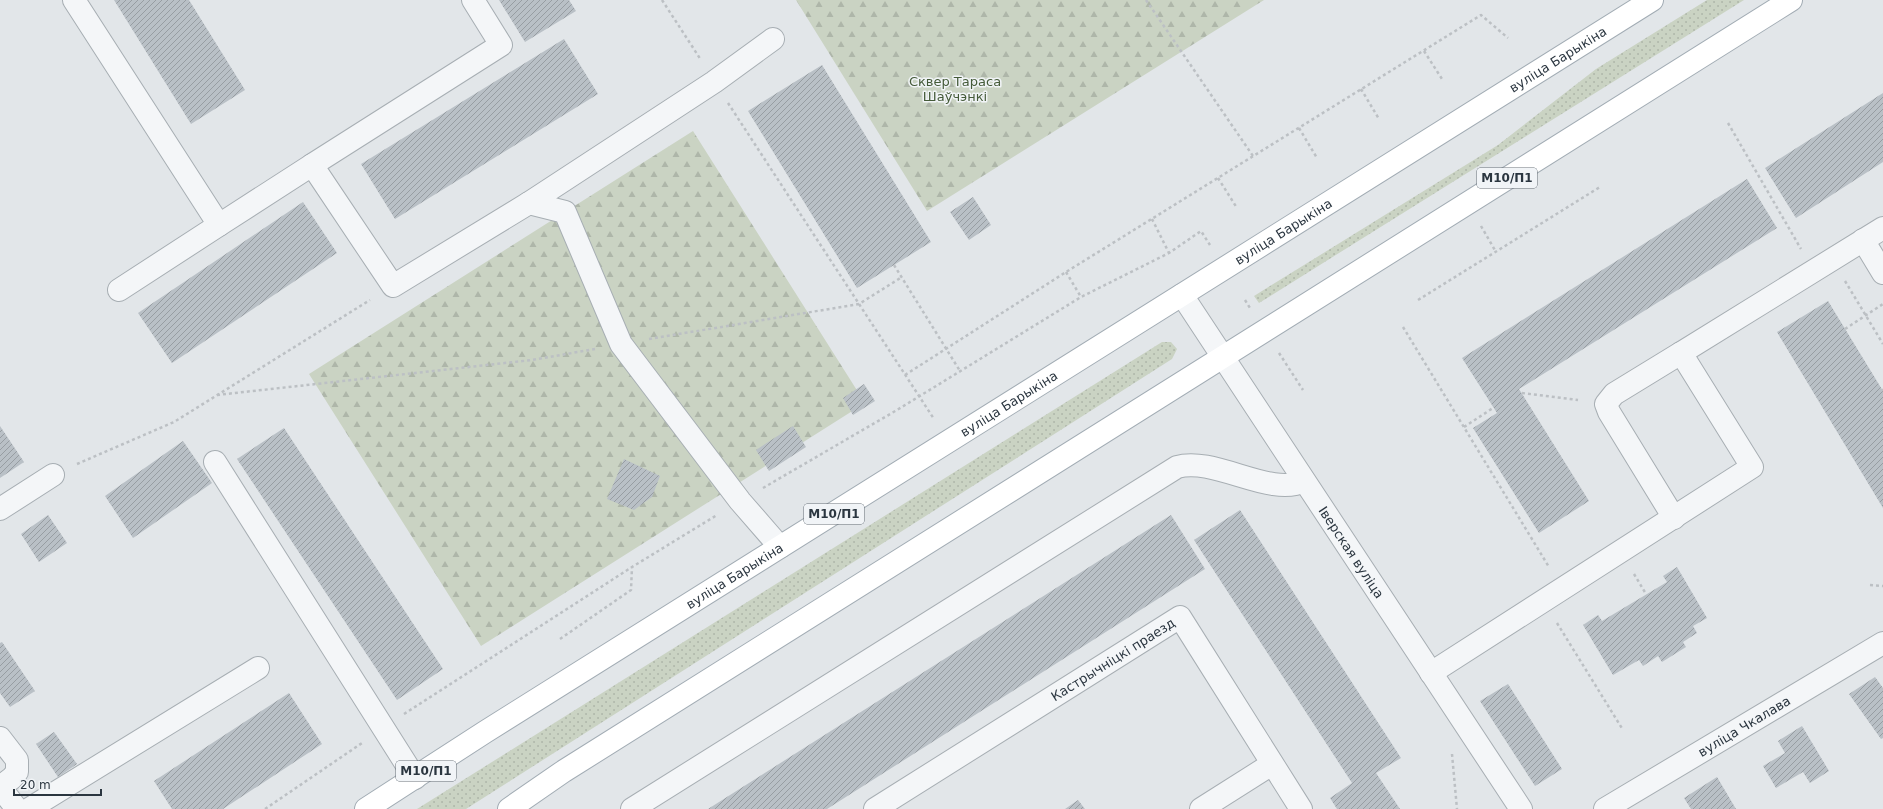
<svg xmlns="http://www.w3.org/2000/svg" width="1883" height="809" viewBox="0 0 1883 809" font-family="'DejaVu Sans',sans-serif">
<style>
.grass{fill:url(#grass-dots)}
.forest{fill:url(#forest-firs)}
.building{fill:url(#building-hatch)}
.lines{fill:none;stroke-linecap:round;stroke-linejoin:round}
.minor-casing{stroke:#a7aeb3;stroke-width:24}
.major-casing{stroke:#a2acb4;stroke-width:24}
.path{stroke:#bcc0c4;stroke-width:2.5;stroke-dasharray:3 3;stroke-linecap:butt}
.minor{stroke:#f4f6f8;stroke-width:22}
.major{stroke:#fff;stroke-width:22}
.labels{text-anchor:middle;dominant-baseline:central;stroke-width:3;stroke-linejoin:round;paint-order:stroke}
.shield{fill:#f1f4f7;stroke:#666f77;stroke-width:1}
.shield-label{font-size:12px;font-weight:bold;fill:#2b3640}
.street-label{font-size:13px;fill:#2b3640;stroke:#f1f4f7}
.park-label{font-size:13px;fill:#455b39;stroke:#f1f4f7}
</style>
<defs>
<pattern id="grass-dots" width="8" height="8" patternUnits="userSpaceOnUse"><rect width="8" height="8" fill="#cad3c3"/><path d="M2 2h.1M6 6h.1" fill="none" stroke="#aeb6a9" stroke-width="1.8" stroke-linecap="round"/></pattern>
<pattern id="forest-firs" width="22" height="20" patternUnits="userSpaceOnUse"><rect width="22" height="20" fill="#cad3c3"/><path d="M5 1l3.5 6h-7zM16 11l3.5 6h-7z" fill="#aeb6a9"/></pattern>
<pattern id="building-hatch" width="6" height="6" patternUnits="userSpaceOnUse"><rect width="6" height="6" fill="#b9c0c6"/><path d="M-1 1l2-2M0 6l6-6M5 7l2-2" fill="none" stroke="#979da2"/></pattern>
</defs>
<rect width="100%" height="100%" fill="#e2e6e9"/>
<path class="grass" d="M1707,0H1744L1259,303L1254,296L1498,145L1596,69Z
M1162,342H1171L1177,349L1172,359L466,809H417Z"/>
<path class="forest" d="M796,0H1264L927,211Z
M693,131L865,403L481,646L309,374Z"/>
<path class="building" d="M114,0H189L245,90L191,124Z
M499,0H569L576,11L525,42Z
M564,39L598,94L395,219L361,164Z
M822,65L931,242L857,288L748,111Z
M1883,93V162L1796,218L1765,168Z
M1747,179L1777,228L1519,389L1589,501L1539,533L1473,428L1497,413L1462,358Z
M973,197L991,225L969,240L950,212Z
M303,202L337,253L172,363L138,313Z
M1828,301L1883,391V508L1777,332Z
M864,384L875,401L853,415L843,398Z
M0,426L24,462L0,478Z
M793,426L806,447L769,471L756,450Z
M284,428L443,669L397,700L237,459Z
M183,441L212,483L133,538L105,496Z
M624,459L660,476L652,497L634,510L607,499Z
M1240,510L1401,758L1376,773L1400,809H1337L1330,798L1352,783L1194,540Z
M48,515L67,543L39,562L21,534Z
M1171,515L1205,569L1008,694L827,809H708Z
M1677,567L1707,618L1693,626L1697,633L1683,642L1686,647L1662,662L1658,656L1643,666L1639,660L1613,675L1583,625L1598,615L1602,621L1667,582L1663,576Z
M2,642L35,691L10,707L0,693V643Z
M1875,677L1883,688V738L1881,739L1849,694Z
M1508,684L1562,769L1535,786L1480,701Z
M289,693L322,744L223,809H172L154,781Z
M1802,726L1829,771L1810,783L1803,772L1776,788L1763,766L1785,753L1778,741Z
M54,732L77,764L58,777L36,744Z
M1717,777L1736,809H1691L1684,798Z
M1078,800L1085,809H1065Z"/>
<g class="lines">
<g class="minor-casing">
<g id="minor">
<path d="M74,0L219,225L119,290"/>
<path d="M773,39L714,82L529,203L565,212L621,344L740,501L780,547"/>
<path d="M312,165L501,45L473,0"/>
<path d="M219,225L312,165L393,286L529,203"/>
<path d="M1863,240L1883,273"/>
<path id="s1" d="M1182,295L1521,809"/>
<path d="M215,462L415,778"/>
<path d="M0,509L53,475"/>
<path d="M1674,518L1609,412L1606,404L1614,394L1681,353"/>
<path d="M1431,673L1752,467L1681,353L1883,228"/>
<path d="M0,738L17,760V772L12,778L1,786"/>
<path d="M0,787L17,809"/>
<path d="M29,809L258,668"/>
<path d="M632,809L1177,467C1214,456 1271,498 1304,481"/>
<path id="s2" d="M875,809L1180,617L1301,809"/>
<path d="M1201,809L1272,764"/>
<path id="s3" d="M1605,809L1883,643"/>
</g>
</g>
<g class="major-casing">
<g id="major">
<path id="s4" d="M366,809L485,732L1652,0"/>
<path d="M509,809L564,771L1791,0"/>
</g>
</g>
<path class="path" d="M662,0L701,60
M1146,0L1253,156
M1424,51L1442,79
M1361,89L1379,119
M728,103L934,419
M1728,123L1801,249
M1299,128L1317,158
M1218,178L1237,208
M1152,219L1169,253
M1481,226L1496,252
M894,265L960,371
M1066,272L1081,297
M1845,281L1883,344
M1245,300L1250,308
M1418,300L1600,187
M1403,327L1549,567
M1845,329L1883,304
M649,339L859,304L902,277
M1279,353L1303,390
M905,375L1066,272L1481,15L1508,38
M1882,390H1883
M1522,393L1578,400
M217,395L532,360L595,349
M1464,427L1493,408
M77,464L174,422L370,300
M763,488L897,410L1081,297L1169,253L1201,231L1210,245
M1634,574L1646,594
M1870,585L1883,586
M1557,623L1623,730
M560,639L631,590L632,567
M404,714L632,567L717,515
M1452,754L1457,809
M265,809L362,743"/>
<use href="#minor" class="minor"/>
<use href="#major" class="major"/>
</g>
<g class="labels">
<g class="shield">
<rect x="1477" y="168" width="60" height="20" rx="3"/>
<rect x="804" y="504" width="60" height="20" rx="3"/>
<rect x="396" y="761" width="60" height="20" rx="3"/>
</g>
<g class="shield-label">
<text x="1507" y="178">М10/П1</text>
<text x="834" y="514">М10/П1</text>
<text x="426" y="771">М10/П1</text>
</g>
<g class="street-label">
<text stroke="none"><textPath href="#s4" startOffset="1408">вуліца Барыкіна</textPath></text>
<text stroke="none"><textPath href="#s4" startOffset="1084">вуліца Барыкіна</textPath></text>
<text stroke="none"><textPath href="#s4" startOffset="760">вуліца Барыкіна</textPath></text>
<text stroke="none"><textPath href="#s1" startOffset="308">Іверская вуліца</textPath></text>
<text stroke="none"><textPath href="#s4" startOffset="436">вуліца Барыкіна</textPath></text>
<text stroke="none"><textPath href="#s2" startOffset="281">Кастрычніцкі праезд</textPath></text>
<text stroke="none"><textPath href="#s3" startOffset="162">вуліца Чкалава</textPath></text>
</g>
<g class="park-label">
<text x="955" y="81">Сквер Тараса<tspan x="955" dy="15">Шаўчэнкі</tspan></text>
</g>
</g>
<path d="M14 789v6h87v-6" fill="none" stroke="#2b3640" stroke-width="2"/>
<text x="20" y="789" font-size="12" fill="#2b3640" stroke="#f1f4f7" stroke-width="3" paint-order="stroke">20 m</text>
</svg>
